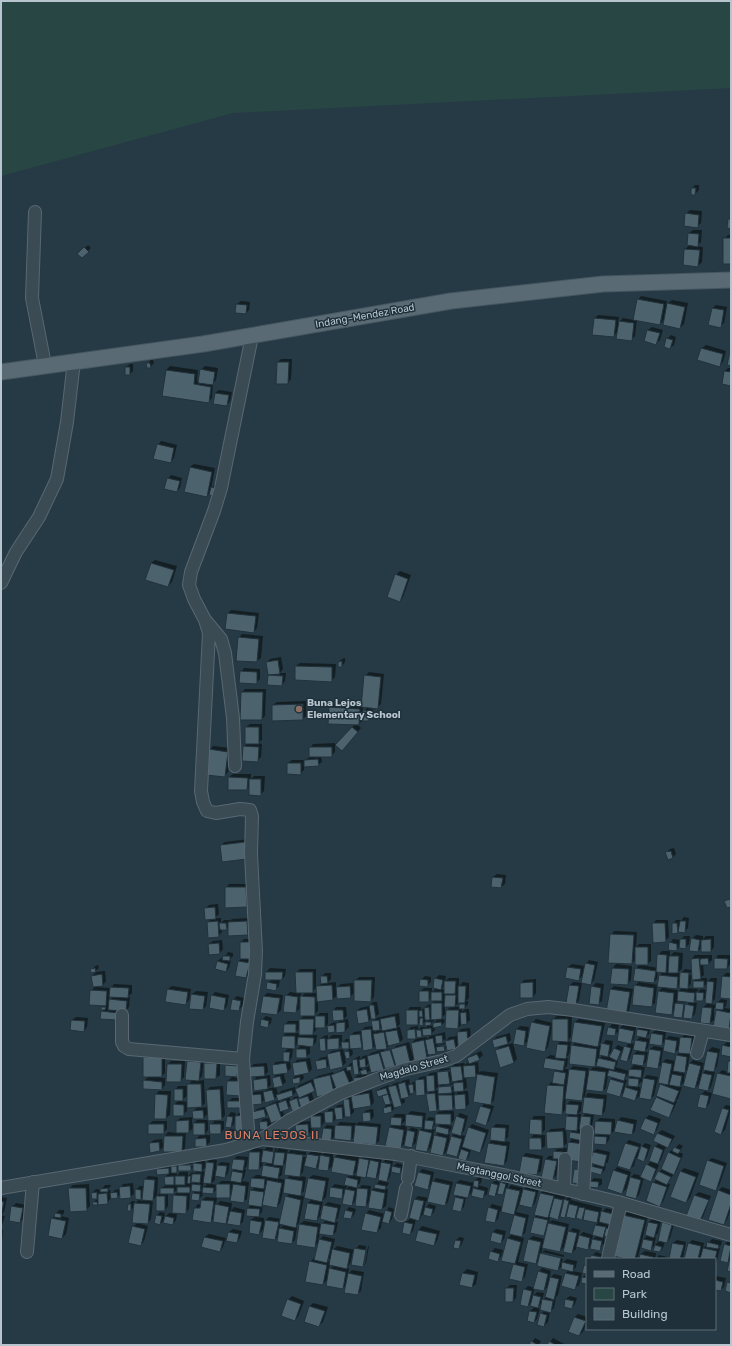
<svg xmlns="http://www.w3.org/2000/svg" width="732" height="1346" viewBox="0 0 732 1346" font-family="Rubik,sans-serif">
<style>
.green{fill:#284643}
.shadow{fill:#0007;fill-rule:evenodd}
.building{fill:#4c626d;stroke:#21323c}
.lines{fill:none;stroke-linecap:round;stroke-linejoin:round}
.minor-casing{stroke:#596872;stroke-width:14}
.major-casing{stroke:#475761;stroke-width:17}
.minor{stroke:#3b4b54;stroke-width:12}
.major{stroke:#596a74;stroke-width:15}
.education-dot{fill:#8d6e63;stroke:#1f303a;stroke-width:1.5}
.labels{text-anchor:middle;dominant-baseline:central;stroke-width:3;stroke-linejoin:round;paint-order:stroke}
.street-label{font-size:10px;fill:#b8c5ce;stroke:#1f303a}
.poi-label{font-size:10px;font-weight:bold;fill:#b8c5ce;stroke:#1f303a;text-anchor:start}
.quarter-label{font-size:12px;letter-spacing:1px;fill:#dd7f64;stroke:#1f303a}
</style>
<rect width="100%" height="100%" fill="#263a45"/>
<path class="green" d="M1,1H731V88L233,113L1,176Z"/>
<path class="shadow" d="M695,185H699V190L695,194L692,189Z
M690,210L702,211L701,223L697,227L686,214Z
M693,230H702L701,242L697,246L703,247L702,262L698,266L684,264L685,249L690,245L689,233Z
M728,235H731V263L724,239Z
M88,245L91,248L82,257L79,254Z
M641,296L667,301L666,305L672,300L688,303L684,324L680,328L665,319L660,324L637,319L635,336L631,340L618,331L614,336L595,318L598,315L619,317L618,323L623,318L634,320L638,300Z
M241,301L250,302L249,310L246,313L237,304Z
M716,305L727,307L724,323L720,326L710,324L713,308Z
M652,327L663,330L660,340L656,343L645,341L648,330Z
M671,335L676,337L674,345L670,348L667,339Z
M706,345L726,351L723,362L719,366L702,348Z
M281,359H292L291,379L288,383L278,362Z
M151,360H153L154,363L150,367L147,364Z
M130,364H133V371L130,374L126,367Z
M170,366L198,370L197,381H199L201,370L205,366L218,368L216,380L213,383L212,398L208,402L163,395L166,370Z
M728,368H731V385L725,371Z
M219,390L232,392L230,401L227,405L215,393Z
M161,441L177,445L174,458L171,462L158,445Z
M194,464L215,468L211,489L215,484L222,486L211,491L207,496L190,467Z
M171,475L182,478L180,488L177,491L168,479Z
M155,560L177,566L172,582L168,586L151,563Z
M400,571L411,575L403,597L400,601L396,575Z
M231,610L259,613L257,628L254,632L228,613Z
M242,634L263,636L261,658L257,661L239,638Z
M281,657L283,669L280,673H286L285,681L282,685L269,675L267,662L270,659Z
M345,658V662L342,666L339,662L342,659Z
M300,663L336,664L335,677L331,681L296,666Z
M244,668L260,669V679L256,683L241,672Z
M369,672L384,674L381,704L377,708L373,707L372,717L368,720L362,721L358,725L361,728L345,746L337,745L355,724L330,708L334,704L362,706L365,676ZM363,706L368,707L363,712Z
M245,689H266L265,716L262,719L242,692Z
M306,701V716L303,719L273,705L277,702Z
M250,724H262V740L258,743L262,744L261,757L257,761L244,746L247,743L246,727Z
M335,743V752L331,756H321L322,762L318,765L304,766V770L300,774L288,763L292,760H305L310,757V748L313,744Z
M213,746L231,748L228,772L225,776L210,750Z
M233,774H251V779L254,776H265L264,791L260,795L250,786L247,789L229,777Z
M249,839L250,854L221,845L225,842Z
M674,848L676,854L673,857L666,853L670,849Z
M497,874L506,875L505,884L501,887L493,877Z
M229,884H249L250,902L246,906L226,888Z
M218,904L219,914L215,918H221V923L224,920H230V921L232,919L250,918L251,931L248,934L229,926L226,929H222V932L218,936L208,922L211,919L205,909L209,905Z
M684,917L689,918L688,928L684,932L679,931L677,932L673,924L676,920H680L681,921Z
M656,920H668L669,937L665,941L653,924Z
M614,931L637,932L636,947L639,944H651V961L647,964H642V965L658,968V955L662,951H670V956L674,952L683,953L682,969L677,973H681L685,969L692,970V959L695,955H712V960L708,964H703L704,975L700,978H707V982L711,978H717L715,999L710,1004L717,1005V1003L721,999L727,1000L726,1006L724,1008L731,1009V1027L729,1029L715,1027L718,1009L714,1008V1020L710,1023L702,1008L708,1003L707,996L703,1000L697,998L693,1002L697,1003L695,1014L691,1018L685,1014L682,1017L675,1011L671,1014L659,991L664,986H657L655,1003L651,1006L635,986L639,982L658,985L660,975L663,972L658,970L657,979L654,982L636,969L640,964L636,959L632,963L611,935ZM683,972L694,973V975L683,974ZM697,978L694,981L703,987L708,983L707,990L701,989L697,993L698,989L687,988L691,984V979ZM680,984L683,987L677,993L678,990L668,989V987L677,988ZM687,1001H690L688,1003L689,1006L677,1004V1002L686,1003Z
M696,935L703,936V939L706,936H714V947L711,951L702,947L698,951L690,950L692,939Z
M684,936H690L689,944L685,948L679,947L676,950L670,943L673,939L681,940Z
M244,939H257L250,974L246,977L236,975L239,961L242,958L241,942Z
M222,940L223,949L220,953L209,944L213,941Z
M228,952L233,953V956L229,960H231L229,968L226,971L216,969L218,961L221,958H224Z
M718,955H731L730,964L727,968L715,959Z
M589,960L598,962L594,980L591,984L583,975L578,980L568,967L572,964L585,966Z
M616,964L632,966L631,980L628,984L611,983L613,968Z
M98,965L99,968L95,971L92,970L95,966Z
M270,968L286,969L285,976L282,979H280L279,986L275,990L268,983L272,979H266V972Z
M300,969H316V988L322,983L321,977L325,973H331V979L327,983L336,982V988L341,984L353,983L354,992H355L350,997L338,995L333,999L318,1001V1011L313,1016H316L320,1013H328V1026L332,1023L338,1022L341,1020L333,1011L336,1007H346L347,1016L343,1020L348,1019L349,1027L345,1031L337,1032V1029L335,1031L329,1032L328,1024L325,1027H316V1030L312,1035H317L316,1042L313,1046L310,1045V1053L306,1057L297,1049L302,1045L298,1044L293,1048L292,1057L290,1060L291,1068L287,1072H283L286,1082L282,1085L276,1087L278,1094L281,1091L295,1087L296,1089L299,1085L315,1078L318,1076L333,1072L334,1074L347,1067L351,1063H353V1060L357,1057L360,1056V1059L363,1056L369,1055L371,1053L385,1049V1048L376,1045L373,1048L364,1049L363,1045L361,1047L352,1048L353,1054L350,1057L345,1058L346,1063L342,1066L330,1064L327,1067L316,1062L320,1058L329,1056L328,1054L332,1051L343,1049L342,1044L338,1049L328,1047L325,1050L320,1039L324,1036L328,1035V1039L332,1035H342V1043L346,1039H350V1036L354,1032L361,1031L365,1027L373,1026V1021L376,1018L399,1013L400,1024L397,1027H400L403,1039L399,1043L390,1045L385,1049L394,1048L384,1050V1052L396,1049L394,1048L396,1046L409,1042L412,1053L414,1052L412,1043L415,1039L427,1037V1039L430,1036L445,1032L446,1041L449,1037L458,1036V1032L461,1029L470,1028L471,1041L459,1045L456,1048L448,1050L447,1047L444,1050H438L435,1053L430,1054L427,1057L414,1060V1061L411,1065L396,1063L394,1065L385,1067L383,1069H371L367,1073V1078H354L358,1075L362,1074L361,1070L358,1073L354,1066L349,1069L353,1080L349,1083L334,1091L316,1088L311,1091L314,1100L310,1104L301,1106L299,1108L292,1105L288,1108L283,1110L284,1115L281,1118L271,1122V1124L268,1128L261,1129L260,1123L263,1119L270,1118L268,1113L266,1116L253,1112L257,1109L267,1106L270,1104L279,1100L278,1096L274,1099H265L261,1103L251,1096L254,1092L265,1091L267,1089L275,1087L273,1078L278,1073L273,1065L276,1062L284,1061V1052L289,1048L283,1036L287,1032L285,1025L288,1021H300V1019L305,1015L301,1007L296,1012L286,996L290,992L297,993L296,973ZM317,987L318,993H311ZM301,992H306L301,997ZM382,1026L383,1030L378,1031ZM300,1028V1033H295ZM379,1029L375,1033V1030ZM445,1039L446,1043L441,1044L438,1046V1043L442,1042ZM448,1044L449,1046L440,1047V1045ZM343,1048H350L344,1054ZM369,1063L370,1066L365,1068L362,1071V1067L366,1066ZM297,1091L299,1096L294,1097L291,1101L289,1096L293,1095ZM285,1097L282,1101L280,1102L279,1099Z
M105,971L106,981L103,985L95,987L111,988L114,984L132,985V993L128,997H130L129,1007L120,1016L102,1012L104,1009H102V1007L105,1004L91,991L94,988L92,976L96,972ZM109,996H114L109,1001Z
M726,973H731V998L723,976Z
M439,975L446,976L445,981L449,978H459V986L463,982L469,983V998L466,1001H468V1004L465,1008H462V1012L465,1009H469L470,1020L467,1023L462,1024L458,1028L447,1013L440,1019H444L445,1022L441,1025L434,1026L435,1030L431,1034L422,1036L418,1035L415,1038L408,1030L411,1027L418,1026V1030L421,1027H425V1028L429,1025L426,1023L429,1019H426V1022V1021L422,1024L420,1021L418,1024L407,1011L410,1007H421V1010L428,1005L432,1004L435,1000L432,997L428,1001L420,991L424,988H432V992L437,988L435,979ZM445,985V989H441ZM459,1002H462L460,1005V1007H454ZM445,1006H451L445,1012ZM434,1019H438L434,1023ZM433,1021L434,1025L429,1026Z
M425,976L431,977V982L427,986L421,980Z
M359,977H375L374,997L371,1001L355,981Z
M536,979V993L533,997L521,983L524,980Z
M573,982L582,983L579,1000L576,1004L569,986Z
M596,983L604,984L602,1001L598,1004L592,987Z
M172,986L191,989L189,1000L186,1004L168,989Z
M614,986L633,989L629,1011L626,1014L611,989Z
M196,991L208,992L206,1006L203,1009L192,994Z
M215,992L229,995L227,1006L224,1010L212,996Z
M267,993L283,995L281,1010L277,1014L264,996Z
M237,996L244,998L243,1003L247,998V1009H243V1005L239,1010L233,1000Z
M373,1002H377L379,1014L368,1021L357,1011L360,1008L369,1006Z
M266,1016L272,1018L271,1023L267,1027L262,1020Z
M557,1016H572L571,1037L567,1041L571,1042L569,1054L566,1058H568L567,1066L564,1069H570L573,1066L589,1068L588,1072L594,1066L572,1046L576,1042L572,1041L575,1022L579,1019L605,1023L601,1042L598,1045H602L606,1040L613,1041L611,1052L607,1056L610,1057L615,1048L618,1045L625,1048L629,1042L620,1030L614,1035L609,1028L612,1024L619,1025L618,1030L623,1025L636,1027L634,1039L630,1043L634,1044L630,1058L627,1061L623,1050L618,1059L617,1065L615,1067L629,1071L627,1076L624,1079L627,1080L624,1089L629,1084V1078L632,1076L630,1069L635,1064L634,1054L638,1050L636,1041L641,1036L637,1035L638,1029L642,1026L651,1027L649,1034L645,1038L651,1039L652,1033L656,1030L666,1032L665,1040L669,1036L681,1038L685,1034L695,1035L693,1050L690,1053L688,1065L693,1060L704,1063L701,1076L707,1069H705L708,1051L712,1047L720,1049L717,1067L712,1071L715,1072L711,1087L706,1092L714,1093L718,1074L722,1070L728,1072L729,1061L731,1059V1098L712,1093L709,1104L706,1108L701,1095L706,1090L701,1082L695,1088L689,1068L684,1072H685L684,1080L685,1081L679,1087H682L678,1099L675,1101H677L672,1113L668,1117L657,1098L663,1083V1063L657,1068L650,1049L654,1046L664,1048L665,1041L661,1045L649,1043L648,1048L644,1052H648L646,1062L641,1067H645L642,1080L647,1075L658,1077L654,1096L650,1099L641,1094L635,1100L625,1091L619,1096L611,1079L613,1077L608,1075L606,1088L603,1091L586,1089L585,1096L581,1100L566,1098L565,1106L570,1101L582,1102L581,1111L578,1114H581V1118L586,1113H583L585,1097L588,1093L607,1095L605,1111L602,1115L594,1114L592,1126L588,1130L587,1140L559,1158L556,1176L552,1179L546,1159L549,1156H554V1152L559,1147L547,1132L551,1129L566,1128L567,1117L570,1113L566,1109L561,1114L548,1086L551,1082H553L555,1071L557,1069L546,1058L550,1055L556,1056L558,1044L561,1040L552,1028L548,1047L545,1051L529,1040L523,1045L517,1029L520,1026L529,1027L528,1033H530L532,1023L536,1019L553,1023V1019ZM680,1048L676,1061L666,1059L661,1064L663,1050L675,1052ZM599,1054L603,1055L599,1059ZM596,1065L606,1067L605,1068L594,1067ZM643,1080L642,1088L637,1086ZM566,1129L574,1130L571,1132L573,1138L569,1142L568,1148H562L567,1143Z
M76,1017L88,1018L87,1027L84,1031L72,1020Z
M510,1033L511,1040L506,1045L513,1043L517,1059L514,1062L500,1066L496,1051L501,1045L493,1041L496,1037Z
M727,1042L731,1043V1056L723,1046Z
M481,1051L483,1055L479,1059L471,1063L478,1062L479,1073L481,1071L498,1073L494,1100L490,1105L494,1106L489,1121L486,1124L481,1107L485,1103L474,1101L478,1073L475,1076L466,1077L467,1087L463,1091H468L469,1104L465,1108L456,1105L452,1109H446L447,1111H454V1120L449,1125L452,1126L451,1130L448,1134H450L449,1139L455,1133L457,1117L460,1113L468,1116L464,1131L461,1135L466,1136L469,1128L472,1124L489,1130L483,1148L480,1152L471,1149L469,1157L466,1160L462,1151L457,1155L448,1150L443,1155L433,1145L427,1151L420,1130L423,1128L413,1126V1128L418,1129L416,1141H417L412,1147L405,1143L400,1148L386,1145L390,1127L393,1124L392,1118L395,1114H405V1121L401,1125L406,1126L407,1115L411,1111L426,1113L425,1121L429,1117L436,1118V1114L440,1110V1106L436,1110L427,1094L431,1091H428L425,1094L417,1089L408,1096L404,1097L405,1102L401,1105L396,1107L392,1111L384,1112V1108L386,1105L383,1095L377,1091L381,1088L389,1085L390,1087L393,1084L399,1082L400,1083L402,1081L409,1079L410,1085L413,1082L416,1081L420,1077L427,1076L430,1073L437,1072L441,1069L451,1068L455,1064L464,1063L465,1065L467,1063H470L468,1058L472,1055ZM453,1069V1071L440,1073V1071ZM453,1079L458,1080L455,1082L449,1083ZM443,1083L439,1087V1090H435L438,1087V1084ZM456,1084V1086L441,1088V1086ZM455,1088L459,1091L455,1095V1091L451,1092ZM393,1100L394,1103L389,1104ZM436,1123L440,1124L437,1127L436,1130L432,1129ZM407,1125L413,1126L406,1133ZM434,1131L439,1132L433,1138Z
M148,1054H165V1073L160,1078H165V1085L162,1089L144,1081L149,1076L144,1057Z
M191,1058L204,1059L202,1076L198,1081L204,1080L205,1103L200,1108L208,1107L207,1090L210,1087L223,1086L225,1115L222,1119L208,1120V1130L204,1135H210V1142L206,1146H196V1139L201,1134L194,1127L189,1132H186L185,1148L182,1151L164,1146L160,1150L150,1143L154,1140L162,1139L163,1144H164L165,1136L168,1132L177,1133V1121L180,1118L194,1117L193,1111L198,1107H187V1111L183,1115L174,1105L179,1100L175,1090L178,1086H188L193,1079L188,1061ZM188,1095V1102L181,1101ZM208,1113L209,1120H197L192,1125V1119L204,1118Z
M310,1058L312,1069L308,1073L303,1074L304,1078L300,1082L293,1079L295,1076L293,1064L297,1060Z
M209,1060H220V1075L216,1078L205,1064Z
M171,1061H185L184,1077L181,1081L168,1064Z
M230,1062L241,1063L240,1073L235,1078H246L227,1094L228,1081L233,1076L226,1065Z
M267,1063L268,1072L264,1076L270,1075L271,1085L268,1088L254,1080L258,1075L250,1067L254,1064Z
M372,1090L374,1102L371,1106L354,1108V1112L350,1116L346,1115L343,1118L336,1119L333,1122H324L321,1127H312V1131L308,1135L296,1125L299,1122L312,1121L311,1116L315,1113H326L329,1109L335,1108L338,1105L345,1104L344,1100L348,1096H353L356,1093Z
M159,1091H171L170,1115L166,1118H155L156,1094Z
M232,1098H247L228,1107V1102Z
M726,1105L731,1106V1109L725,1130L721,1134L723,1108Z
M373,1109L374,1116L371,1120L363,1113L367,1110Z
M231,1112L236,1113L235,1116L239,1113L248,1112L237,1130L236,1136L233,1139L226,1132L230,1129L236,1130L235,1119L234,1124L231,1127H226L228,1116Z
M649,1115L661,1119L657,1130L653,1133L642,1128L646,1118Z
M534,1116H545V1130L540,1135H545V1146L541,1149L530,1139L535,1133L531,1120Z
M621,1117L637,1120L635,1131L632,1134L614,1131L610,1134L609,1140L606,1144L595,1143V1136L598,1133L596,1121L600,1118L615,1119V1128H616L618,1121Z
M153,1121H167V1129L163,1133L149,1124Z
M215,1121H224V1129L221,1133L210,1125Z
M340,1122L356,1123L355,1125L359,1122L381,1124L379,1141L376,1144L355,1136L351,1140L336,1135L331,1140L323,1129L327,1125L336,1126Z
M496,1124L509,1125L508,1137L504,1141L510,1142L507,1161L504,1165L489,1143L492,1140V1128Z
M662,1130L675,1136L671,1143L668,1147L666,1146L661,1160L657,1164L659,1165L654,1177L651,1180L644,1177L639,1195L636,1198L628,1187L622,1193L614,1171L617,1167L631,1172L629,1179L634,1174L642,1176L647,1165L651,1161L655,1147L659,1143L655,1141L658,1133Z
M629,1140L641,1144L639,1150L645,1143L651,1145L647,1157L644,1161L636,1158L634,1166L630,1169L626,1143Z
M679,1144L683,1146L679,1152L683,1154L677,1170L667,1183L670,1184L663,1202L660,1205L653,1183L657,1179H655L662,1169L668,1153L672,1150H674Z
M267,1147L273,1148L271,1160H273L275,1148H277L276,1151L279,1148L288,1150L287,1154L291,1150L306,1152V1155L289,1153V1155L306,1157L305,1162H306L308,1154L312,1151L322,1153V1155L325,1152L333,1153V1159L338,1154L359,1157V1160L364,1155L382,1159L381,1164L386,1159L393,1161L392,1167L397,1163L404,1165L403,1169L399,1173L391,1171L390,1177L386,1182L389,1183L388,1185L385,1189H388L386,1206L382,1209L370,1201L366,1206L357,1199L351,1205L345,1194L341,1198L331,1188L335,1184L345,1186L346,1178L350,1175L333,1165L328,1170L320,1164L316,1168L304,1165L303,1172L299,1176L306,1177L304,1191L300,1195L306,1197L309,1178L313,1175L329,1178L326,1197L321,1202H323L320,1213L322,1214L324,1206L328,1202L341,1205L338,1218L335,1221L338,1222L336,1232L332,1235L320,1233L318,1241L323,1236L335,1239L332,1251L337,1246L355,1250L359,1245L366,1246L363,1264H365L368,1246H369L366,1263L363,1266L354,1253L353,1252L350,1264L346,1268H349L348,1274L352,1270L364,1272L361,1291L357,1294L347,1284L343,1288L329,1278L323,1284L310,1262L314,1258L316,1259L319,1242L314,1247L300,1224L304,1221L322,1224L326,1220L322,1214L316,1220L308,1203L312,1199L304,1197L299,1223L295,1227L297,1228L295,1240L292,1243L279,1236L275,1239L264,1228L259,1234L251,1220L256,1216L248,1208L252,1204L251,1191L255,1187L252,1178L256,1175H262L264,1166L268,1162H263L262,1166L259,1169L250,1152L253,1148L263,1149V1151ZM287,1161L290,1175L286,1180L278,1178L282,1175L283,1165ZM358,1170V1176L353,1175ZM380,1174V1180L370,1193L371,1186L362,1185L359,1188L356,1187L360,1183L361,1176L376,1178ZM347,1185H350L346,1190ZM283,1192L290,1193L286,1197L281,1219L269,1217L264,1222V1218L258,1217L262,1212L263,1204L277,1207L280,1203ZM281,1224H284L280,1229ZM332,1257L331,1262L327,1261L329,1259ZM330,1265H334L328,1271Z
M597,1149L610,1152L608,1162L604,1165H606L605,1170L601,1174L592,1167L596,1163L593,1152Z
M526,1153L543,1156L541,1171L537,1174L523,1156Z
M237,1156L248,1157L247,1166L244,1169H246L244,1178L241,1181L249,1182L247,1199L243,1202L232,1194L230,1197L217,1189L213,1193L203,1192L202,1196L198,1200L193,1194L197,1190H192L190,1192L189,1209L185,1213L174,1195L178,1192V1188L174,1193H168V1206L165,1210H157V1196L161,1192V1188L166,1185L165,1177L169,1173L157,1169L161,1166L173,1165L176,1163L194,1161V1164H181V1166H196L194,1164L198,1160L205,1161V1164L210,1159L217,1160L216,1166L221,1162L230,1163L228,1173L225,1177L215,1175V1180L211,1184L217,1185L221,1181H231L233,1171L236,1169L234,1159ZM194,1166L197,1171L195,1173L192,1172L188,1176V1172H180L177,1176V1173H175L178,1170H190ZM206,1167L205,1171H202ZM192,1180L196,1182L194,1183H189ZM204,1182L208,1183L204,1187V1191H200L203,1187Z
M712,1158L727,1163L719,1186L716,1190L708,1161Z
M684,1168L699,1173L690,1198L686,1202L671,1197L681,1171Z
M422,1169L434,1172L432,1183L436,1178L453,1182L448,1202L445,1205L426,1201L424,1210L429,1204L436,1206L434,1212L431,1216L423,1214L419,1220L416,1219L413,1231L410,1234L405,1222L410,1219L415,1199L418,1196L429,1198L432,1184L427,1189L419,1173Z
M148,1176L158,1177L157,1196L152,1201H153L151,1219L148,1223L134,1206L131,1210H128L129,1204L132,1201H135V1204L140,1198L136,1190L140,1186H144L145,1180ZM144,1195L143,1201L139,1200Z
M479,1177L482,1178L481,1183L478,1185L488,1188L487,1194L483,1197L473,1192L466,1197L464,1207L460,1211L456,1197L458,1195L456,1183L460,1180L474,1183L475,1180ZM473,1185L476,1186L472,1191Z
M594,1178L602,1179V1184L598,1187L590,1186L591,1181Z
M504,1179L509,1180L507,1189L511,1185L523,1188L522,1191L527,1186L539,1189L535,1203L532,1207L519,1204L516,1212L529,1215L525,1233L520,1237L524,1238L518,1262L528,1264L525,1277L521,1281L511,1278L514,1263L507,1239L512,1234L515,1216L516,1214L500,1211L498,1219L495,1222L489,1208L492,1204L503,1207L507,1190L503,1194L498,1193L495,1196L492,1184L495,1180L502,1182Z
M133,1183L134,1194L130,1197L120,1194L117,1197L111,1198L107,1203L94,1204L93,1203L98,1198H93L92,1193L96,1189L101,1190L105,1185H111L108,1190H110L111,1194L115,1190L120,1189V1188L123,1184Z
M89,1184L90,1206L86,1210L69,1189L73,1185Z
M722,1187L731,1190V1209L727,1220L724,1224L718,1191Z
M544,1190L566,1196L565,1200L569,1196L572,1197L571,1200L602,1208L601,1213L606,1208L617,1211L607,1259H591L592,1256L596,1252L602,1254L603,1249L607,1245L603,1244L599,1250L592,1244L587,1249L576,1246V1249L572,1253L566,1245L560,1251L543,1247L541,1254L542,1252V1254L563,1259L562,1263L567,1259L577,1261L576,1267L573,1271L582,1273L579,1285L575,1288L566,1273L569,1270L563,1265L558,1270L540,1260L536,1263L529,1239L533,1236L545,1239L547,1232L543,1235L535,1217L538,1214L540,1194ZM560,1216L565,1217L566,1216L582,1219L585,1216L584,1220L598,1223L596,1225L597,1235L592,1241L593,1235L583,1232L578,1237L580,1230L573,1228L567,1234L569,1224L552,1220L549,1223L550,1217L558,1219ZM605,1236L609,1237L604,1242Z
M699,1192L711,1196L703,1217L700,1220L687,1215L695,1195Z
M1,1197L7,1198L4,1212L1,1215Z
M206,1197L217,1198L216,1206L220,1201L232,1203L231,1211L234,1207L245,1210L243,1222L239,1225L229,1220L226,1223L214,1218L210,1222L195,1208L198,1204L202,1205V1200Z
M16,1203L26,1205L24,1218L20,1222L12,1207Z
M349,1207L356,1209L354,1215L351,1218L346,1211Z
M389,1207L394,1209L392,1219L389,1223L382,1221L381,1228L377,1232L366,1214L369,1210L385,1214Z
M59,1210H64V1213L61,1216L69,1218L66,1234L62,1238L52,1219Z
M628,1211L648,1216L638,1257L635,1259L615,1255L624,1215Z
M160,1212L165,1213L164,1218L169,1213L177,1214L176,1220L173,1224L165,1219L160,1224L157,1215Z
M1,1215L5,1216L1,1228Z
M652,1219L661,1221L658,1233L654,1237H656L654,1246L650,1249L642,1248L644,1239L648,1235L649,1222Z
M666,1219L675,1221L670,1238L667,1242L665,1241L663,1248L660,1251L655,1245L660,1240L663,1223Z
M137,1223L148,1226L144,1241L141,1245L133,1227Z
M422,1226L440,1231L437,1241L434,1245L416,1241L419,1230Z
M233,1229L242,1231L240,1238L236,1242L229,1232Z
M496,1229L506,1231L504,1239L501,1243L493,1232Z
M1,1230H3L2,1240L1,1242Z
M209,1234L226,1238L223,1247L220,1251L205,1237Z
M460,1237L464,1238L462,1244L459,1248L455,1247L456,1240Z
M712,1239L722,1241L721,1245L718,1248H720L715,1268V1259L701,1258L700,1259H685L689,1244L692,1240L704,1243L703,1249Z
M677,1240L686,1242L683,1258L669,1259L673,1243Z
M728,1241L731,1242V1258L727,1262L724,1245Z
M495,1248L503,1250L501,1257L498,1260L491,1252Z
M545,1250L564,1255V1257L542,1252Z
M645,1251L656,1253L655,1259H640L641,1254Z
M659,1255L667,1257V1259H656Z
M542,1268L551,1271L549,1279L554,1274L562,1276L558,1295L555,1298H556L554,1308L550,1312L548,1322L544,1326L541,1314L545,1310L540,1309L537,1319L534,1322L530,1311L535,1307L533,1301L528,1306L524,1290L528,1286L535,1288L539,1272ZM549,1286L546,1297L542,1301L544,1293L537,1292L532,1297L535,1288L544,1290ZM543,1302L541,1309L536,1308Z
M467,1269L478,1272L476,1284L472,1287L461,1285L463,1273Z
M587,1273V1283L582,1282L583,1277Z
M715,1276L726,1278L724,1287L721,1290L715,1289Z
M510,1285H517L516,1298L513,1301L506,1289Z
M292,1296L304,1301L298,1317L295,1320L288,1300Z
M570,1296L577,1298L575,1304L572,1308L565,1306L566,1299Z
M313,1303L328,1307L323,1322L319,1326L310,1306Z
M578,1314L587,1317V1321L583,1332L579,1335L575,1317Z
M535,1338L541,1341L540,1343L538,1345H530Z
M553,1338L566,1345H548Z"/>
<path class="building" d="M691,188H696L695,195H691Z
M685,213L699,215L698,228L684,226Z
M728,219H731V229L727,228Z
M688,233L699,234L698,247L687,245Z
M723,238H731V264H723Z
M84,247L89,252L82,258L77,254Z
M684,249L700,250L698,267L683,265Z
M637,299L664,304L660,325L633,320Z
M667,303L685,307L680,329L663,325Z
M236,304L247,305L246,314L235,313Z
M712,308L724,310L721,328L708,325Z
M594,318L616,320L614,337L592,335Z
M619,321L634,323L632,341L616,339Z
M647,330L660,333L656,345L644,341Z
M666,338L673,340L670,349L664,347Z
M731,347V366L727,365Z
M701,348L723,354L720,367L697,360Z
M277,362H289L288,384H276Z
M146,363H150L151,368H147Z
M125,367H130V375H125Z
M200,369L215,372L213,385L198,383Z
M166,370L195,374L194,384L211,387L209,403L162,396Z
M724,371L731,372V386L722,384Z
M215,393L229,395L227,406L213,404Z
M157,444L174,448L171,463L153,459Z
M190,467L212,472L207,497L184,492Z
M167,478L180,481L177,492L164,489Z
M211,487L219,489L217,497L209,495Z
M151,563L174,570L168,587L145,580Z
M395,574L408,579L400,602L387,597Z
M227,613L256,616L254,633L225,629Z
M238,637L259,639L257,662L236,661Z
M278,660L280,674L268,675L266,662Z
M342,661V667H338V662Z
M295,666L332,667V682L295,680Z
M240,671L257,672V684L239,683Z
M268,675L283,676L282,686L267,685Z
M364,675L381,677L378,709L361,707Z
M241,692H263L262,720H240Z
M303,704V720L272,721V705Z
M329,707L360,709L359,725L328,724Z
M363,710L370,711L369,721H362Z
M245,727H259V744H245Z
M352,727L358,732L342,751L335,745Z
M243,746L259,747L258,762L242,761Z
M309,747H332V757H309Z
M209,749L228,752L225,777L206,775Z
M318,759L319,766L304,767V760Z
M287,763H301V775L287,774Z
M228,777L248,778L247,790H228Z
M249,779H261V796L249,795Z
M245,842L247,859L222,862L220,845Z
M671,851L673,858L668,860L665,852Z
M492,877L503,878L501,888L491,887Z
M225,887H246L247,907L225,908Z
M730,899L731,907L727,908L724,901Z
M215,907L216,919L205,920L204,908Z
M218,921L219,937L208,938L207,922Z
M247,921L248,935L228,936V922Z
M680,921H686L685,933L678,932Z
M219,923H226L227,930H220Z
M652,923H665L666,942L653,943Z
M672,923H677L678,933L672,934Z
M610,934L634,935L632,964L608,963Z
M691,938L700,940L698,952L689,951Z
M680,939H686V949L679,948Z
M711,939V952H701V940Z
M240,942H253V959H240Z
M669,942L677,944V951L668,950Z
M219,943L220,954L209,955L208,944Z
M635,947H648V965H635Z
M657,954L667,955L666,973L656,972Z
M223,956H230V961L222,960Z
M669,956H679L678,973H668Z
M699,958L701,979L692,980L691,959Z
M708,958L709,965H700V959Z
M714,958L728,959L727,969H714Z
M217,961L228,964L226,972L215,969Z
M238,961L250,963L246,978L235,976Z
M585,963L595,965L591,985L581,983Z
M567,967L581,969L579,981L565,978Z
M95,968L96,972L91,973L90,969Z
M612,968L629,969L628,985L610,984Z
M635,968L656,971L654,983L633,981Z
M265,972H283L282,980H265Z
M295,972H313V993H296Z
M680,972L689,973L688,989L679,988Z
M102,974L103,986L93,987L91,976Z
M659,975L678,977L677,989L657,987Z
M320,976H327L328,983L321,984Z
M722,976L731,977V999L720,998Z
M434,978L443,980L441,990L433,988Z
M420,979L428,980V987L419,986Z
M354,980H372L371,1002L354,1001Z
M444,981H456L455,994H444Z
M693,981H704V988H693Z
M707,981L714,982L712,1004L705,1003Z
M267,982L277,984L276,991L266,989Z
M533,982V998H520V983Z
M332,985L333,1000L317,1002L316,986Z
M569,985L579,986L576,1005L566,1003Z
M634,985L654,988L652,1007L632,1005Z
M350,986L351,998L337,999L336,987Z
M458,986H466L465,1003H458Z
M591,986L601,988L599,1005L589,1004Z
M110,987L129,988L128,998L109,997Z
M167,989L188,992L186,1005L165,1002Z
M610,989L630,992L626,1016L606,1012Z
M90,990L107,991L106,1006L89,1005Z
M419,991H429V1002H419Z
M658,991L674,993L672,1015L655,1013Z
M678,991L695,993L694,1003L677,1001Z
M431,992H442V1001H431Z
M696,992L704,993L703,1001H696Z
M191,994L205,996L203,1010L189,1009Z
M211,995L226,998L224,1011L209,1008Z
M285,995L298,997L296,1013L283,1012Z
M445,995H456L455,1007H444Z
M263,996L280,998L277,1015L260,1013Z
M300,996L315,997V1016H300Z
M109,999L127,1001L126,1011L108,1010Z
M232,999L241,1001L239,1011L230,1010Z
M716,1002L724,1003L723,1010L715,1009Z
M431,1003H442V1019L431,1020Z
M675,1003L684,1004L682,1018L673,1017Z
M459,1004H465V1009H459Z
M685,1004L694,1006L692,1019L683,1018Z
M369,1005H374L376,1019H371Z
M101,1007H106L105,1010H101Z
M429,1007L430,1020H425L424,1008Z
M702,1007L712,1008L710,1024L700,1023Z
M367,1009L369,1022L358,1024L356,1011Z
M332,1010H343L344,1020L333,1021Z
M406,1010H418V1025H406Z
M422,1010L423,1017H419V1011Z
M446,1010H459L458,1029L445,1028Z
M716,1010L731,1013L729,1030L713,1027Z
M101,1011L118,1013L117,1020L100,1019Z
M466,1012L467,1024L461,1025L460,1013Z
M315,1016H325V1028H315Z
M395,1016L397,1028L382,1031L380,1019Z
M420,1018H423V1026L419,1025Z
M261,1019L269,1021L268,1028L260,1026Z
M299,1019H314L313,1035H299Z
M552,1019H568V1042L552,1041Z
M71,1020L85,1021L84,1032L70,1030Z
M379,1020L380,1030L373,1031L371,1021Z
M345,1022V1032L336,1033V1023Z
M425,1022H431V1025L425,1026Z
M441,1022L442,1026L433,1028V1023Z
M531,1022L550,1026L545,1052L526,1048Z
M574,1022L602,1026L598,1047L571,1042Z
M284,1024H296V1033H283Z
M334,1025L335,1032L328,1033L327,1026Z
M608,1027L616,1029L615,1036L606,1035Z
M431,1028L432,1035L423,1036L422,1029Z
M619,1028L634,1031L631,1044L617,1041Z
M371,1029L373,1049L363,1051L361,1030Z
M415,1029L416,1039H407V1030Z
M516,1029L526,1031L524,1046L513,1044Z
M637,1029L648,1031L646,1038L636,1036Z
M397,1030L400,1043L388,1046L385,1032Z
M416,1030H421L422,1037L417,1038Z
M467,1031L468,1045L458,1046L457,1032Z
M384,1032L387,1049L376,1050L373,1034Z
M651,1033L663,1035L662,1046L649,1044Z
M360,1034L362,1048L350,1049L349,1035Z
M442,1035L443,1043L436,1044L435,1036Z
M282,1036H295V1049L281,1048Z
M506,1036L508,1044L494,1048L492,1040Z
M298,1037L314,1038L313,1047L297,1045Z
M680,1037L692,1038L690,1054L678,1053Z
M325,1038L326,1051H320L319,1039Z
M339,1038V1049L327,1050V1039Z
M433,1038L436,1054L428,1055L425,1040Z
M454,1039L456,1049L447,1051L445,1041Z
M665,1039L677,1041L675,1054L663,1051Z
M424,1040L427,1058L414,1061L411,1043Z
M635,1040L647,1042L645,1052L633,1050Z
M341,1042H349V1049H342Z
M601,1043L610,1045L608,1057L599,1055Z
M557,1044L568,1045L566,1059L555,1058Z
M406,1045L411,1066L397,1070L391,1049Z
M571,1045L597,1049L595,1067L569,1064Z
M722,1045L731,1047V1057L721,1055Z
M444,1046L445,1051L437,1052L436,1047Z
M509,1046L514,1063L500,1068L495,1050Z
M624,1046L631,1048L627,1062L620,1060Z
M614,1048L621,1051L617,1061L609,1057Z
M296,1049H306L307,1058H296Z
M649,1049L661,1051L658,1069L646,1067Z
M390,1050L395,1066L385,1069L380,1052Z
M340,1051L343,1067L330,1070L327,1054Z
M349,1051L350,1058L346,1059L344,1052Z
M707,1051L718,1053L714,1072L703,1070Z
M283,1052H290L289,1062L283,1061Z
M379,1053L384,1070L371,1073L367,1056Z
M477,1054L480,1060L469,1064L467,1058Z
M633,1054L645,1055L643,1066L631,1064Z
M676,1055L687,1057L685,1073L673,1071Z
M143,1057H162V1077H143Z
M365,1058L366,1067L360,1068L359,1060Z
M545,1058L565,1061L563,1071L543,1068Z
M598,1058L616,1062L614,1070L596,1066Z
M326,1059L327,1068L317,1070L315,1061Z
M357,1059L359,1074L354,1075L352,1060Z
M187,1061L201,1062L199,1081L185,1080Z
M306,1061L309,1073L294,1076L292,1063Z
M728,1061H731V1073H727Z
M662,1062L672,1064L668,1085L658,1083Z
M204,1063H217L216,1079H204Z
M286,1063L288,1073L273,1075L272,1065Z
M689,1063L701,1066L695,1089L683,1086Z
M167,1064H182L181,1082H166Z
M225,1065L238,1066L237,1077L225,1076Z
M475,1065L476,1077L464,1078L463,1066Z
M264,1066L265,1076L250,1077L249,1067Z
M351,1066L352,1070L347,1071L346,1067Z
M461,1066L463,1080L452,1082L450,1067Z
M366,1069L368,1074L362,1075L360,1071Z
M569,1069L586,1071L582,1101L565,1099Z
M629,1069L642,1070L641,1078L628,1076Z
M344,1070L350,1084L336,1089L331,1075Z
M589,1070L606,1072L603,1092L586,1090Z
M609,1070L626,1074L624,1081L607,1076Z
M448,1071L450,1084L438,1085L437,1072Z
M554,1071L566,1073L564,1085L552,1083Z
M702,1073L712,1075L708,1091L698,1089Z
M717,1073L731,1076V1099L712,1094Z
M477,1074L495,1077L491,1105L473,1102Z
M672,1074L682,1076L680,1087L669,1085Z
M330,1075L334,1092L317,1097L313,1079Z
M434,1075L435,1091L427,1092L426,1076Z
M280,1076L283,1086L274,1088L272,1078Z
M300,1077V1083L293,1084L292,1079Z
M364,1077V1082L354,1084L353,1078Z
M267,1078L268,1089L254,1091L253,1080Z
M628,1078L639,1079L638,1087L628,1086Z
M643,1078L655,1080L651,1100L639,1098Z
M424,1079L425,1095L416,1096L415,1080Z
M610,1079L624,1083L620,1097L606,1093Z
M143,1080L162,1082V1090L143,1089Z
M227,1081H242L241,1096L226,1095Z
M311,1082L315,1091L299,1098L295,1089Z
M405,1082L409,1097L401,1099L398,1084Z
M463,1082L464,1091L454,1092L453,1083Z
M187,1084H201L202,1107L187,1108Z
M413,1084L414,1093L410,1094L408,1085Z
M660,1084L679,1091L674,1103L656,1096Z
M396,1085L402,1106L394,1108L388,1087Z
M547,1085L564,1086L562,1115L544,1113Z
M451,1086L452,1093L438,1094V1087Z
M625,1087L638,1091L635,1101L622,1097Z
M386,1088L388,1094L378,1097L376,1091Z
M174,1089H183V1101H174Z
M220,1089L222,1120L208,1121L206,1090Z
M272,1090L275,1100L265,1103L263,1092Z
M292,1090L293,1096L278,1101L276,1095Z
M369,1093L371,1106L353,1109L351,1096Z
M435,1093L437,1111L429,1112L426,1094Z
M155,1094L168,1095L166,1119H154Z
M261,1094L262,1104L251,1105L250,1095Z
M388,1094L391,1104L385,1105L382,1096Z
M465,1094L466,1109L455,1110L454,1095Z
M700,1094L709,1096L706,1109L697,1107Z
M438,1095H452L453,1110L439,1111Z
M308,1096L311,1105L301,1108L298,1099Z
M584,1097L604,1099L602,1116L582,1113Z
M656,1097L674,1105L669,1118L650,1110Z
M297,1098L300,1109L292,1111L289,1101Z
M343,1099H349L351,1117H345Z
M286,1100L289,1109L280,1112L278,1103Z
M227,1101H244V1108H227Z
M276,1103L282,1119L271,1123L265,1107Z
M173,1104L184,1105V1116H173Z
M566,1104L579,1105L577,1115L565,1114Z
M391,1106L392,1112L384,1114L383,1108Z
M480,1106L491,1109L486,1126L475,1122Z
M342,1107L343,1119L336,1120L334,1108Z
M722,1108L729,1110L721,1135L714,1132Z
M264,1109L266,1117L254,1120L252,1112Z
M203,1110L204,1119H193L192,1111Z
M333,1111V1123H325L324,1112Z
M370,1112L371,1121L363,1122L362,1113Z
M406,1114L423,1116L422,1128L405,1126Z
M435,1114H451V1125L435,1124Z
M244,1115L245,1131L235,1132V1116Z
M227,1116L233,1117L231,1128L225,1127Z
M310,1116H321V1128H311Z
M456,1116L465,1119L461,1136L451,1133Z
M566,1116L578,1117L577,1131L565,1130Z
M581,1116L591,1117L589,1131L579,1129Z
M391,1117L402,1118L401,1126L390,1125Z
M645,1118L658,1123L654,1135L640,1129Z
M530,1119L542,1120V1135L529,1134Z
M189,1120V1133H176V1121Z
M425,1120L434,1121L432,1130L424,1129Z
M617,1120L634,1124L632,1135L614,1132Z
M267,1121L268,1129L260,1130L259,1122Z
M595,1121L612,1122L611,1135L594,1134Z
M193,1123H205V1135H193Z
M148,1124H164V1134H148Z
M209,1124H221V1134H210Z
M308,1124L309,1136L296,1137L295,1125Z
M335,1125L352,1126L351,1141L334,1139Z
M355,1125L378,1127L376,1145L353,1143Z
M436,1126L449,1129L448,1135L435,1132Z
M389,1127L404,1130L401,1149L385,1146Z
M468,1127L486,1133L480,1153L462,1147Z
M491,1127L506,1128L505,1142L490,1140Z
M323,1128L332,1129L331,1141L321,1140Z
M407,1130L415,1132L412,1148L404,1146Z
M419,1130L432,1133L427,1152L415,1150Z
M563,1131L564,1148L547,1149L546,1132Z
M225,1132L234,1133L233,1140L224,1139Z
M570,1132L584,1134L583,1141L569,1138Z
M657,1133L672,1139L668,1148L653,1141Z
M434,1135L447,1138L443,1156L430,1153Z
M164,1136H183L182,1152H163Z
M451,1136L462,1139L457,1157L446,1154Z
M594,1136L607,1137L606,1145L594,1144Z
M206,1138L207,1147H195V1139Z
M529,1138H541L542,1150H529Z
M159,1142L160,1151L150,1153L149,1143Z
M568,1142L584,1144L582,1162L566,1160Z
M488,1143L507,1146L504,1166L484,1163Z
M625,1143L639,1147L630,1170L617,1166Z
M641,1146L648,1149L644,1162L637,1159Z
M654,1146L663,1150L658,1164L649,1161Z
M674,1147L681,1150L678,1154L672,1151Z
M461,1149L469,1152L466,1161L458,1159Z
M263,1150L274,1152L272,1164L261,1162Z
M553,1151L563,1152V1159H553Z
M249,1152H260L259,1170H248Z
M275,1152L285,1153L283,1166L273,1165Z
M593,1152L607,1155L604,1167L590,1163Z
M668,1152L681,1158L674,1175L661,1169Z
M287,1153L303,1155L300,1177L284,1175Z
M307,1154L319,1156L316,1169L304,1166Z
M320,1155L330,1157L328,1171L318,1170Z
M522,1156L540,1159L537,1175L519,1173Z
M334,1157L356,1161L353,1176L331,1172Z
M359,1158L369,1160L366,1178L356,1176Z
M233,1159L245,1160L243,1171L231,1169Z
M545,1159L557,1161L553,1180L541,1178Z
M370,1160L379,1162L376,1179L366,1177Z
M707,1160L724,1166L716,1191L699,1185Z
M206,1162L214,1163L211,1184L203,1183Z
M381,1162L391,1164L387,1182L378,1180Z
M193,1163L202,1164V1172L193,1171Z
M646,1164L656,1169L651,1182L640,1177Z
M178,1165H191V1171H178Z
M217,1165L227,1166L225,1178L215,1176Z
M263,1165L280,1168L278,1179L261,1176Z
M171,1166H177V1173H171Z
M392,1166L401,1168L400,1174L391,1172Z
M591,1166L603,1169L601,1175L590,1172Z
M169,1168V1174L157,1175L156,1169Z
M574,1169L582,1170L580,1184L572,1183Z
M613,1170L628,1175L622,1194L607,1189Z
M232,1171L243,1173L241,1183L230,1181Z
M658,1171L671,1177L667,1185L654,1179Z
M680,1171L696,1177L686,1203L670,1197Z
M418,1172L431,1175L428,1190L414,1186Z
M192,1174H201L200,1183L191,1182Z
M174,1176V1185H165L164,1177Z
M175,1176H185V1185H175Z
M188,1176H191L190,1184L187,1183Z
M346,1177L358,1180L357,1188L344,1185Z
M630,1177L641,1180L636,1199L625,1196Z
M251,1178L265,1179L264,1189L250,1187Z
M285,1178L303,1181L301,1196L283,1193Z
M308,1178L326,1181L322,1202L304,1198Z
M144,1179L155,1180L153,1201L142,1200Z
M267,1180L282,1183L277,1208L262,1205Z
M474,1180L479,1181L478,1188L473,1186Z
M432,1181L450,1185L445,1206L427,1202Z
M590,1181L599,1182L598,1188L589,1187Z
M500,1182L506,1184L503,1195L497,1194Z
M652,1182L667,1187L660,1207L646,1201Z
M456,1183L471,1186L468,1198L453,1195Z
M491,1183L498,1185L495,1197L488,1195Z
M192,1184L201,1185L200,1192L191,1191Z
M216,1184H230V1198H216Z
M233,1184L246,1186L244,1203L230,1201Z
M375,1184L386,1186L385,1190L374,1188Z
M130,1186L131,1198L120,1199L119,1187Z
M177,1187H190V1193H177Z
M203,1187L214,1188L213,1194L202,1193Z
M330,1187L343,1189L342,1199L329,1197Z
M68,1188H86L87,1211L70,1212Z
M108,1188V1192H100V1189Z
M160,1188H174V1194H160Z
M357,1188L368,1189L366,1207L355,1206Z
M473,1188L485,1191L483,1199L471,1196Z
M506,1188L520,1191L514,1215L501,1212Z
M135,1189L141,1190V1200L135,1199Z
M345,1189L355,1191L352,1206L342,1204Z
M523,1189L536,1192L532,1208L519,1205Z
M250,1190L264,1192L262,1207L248,1205Z
M371,1190L385,1193L382,1210L368,1208Z
M718,1190L731,1195V1204L724,1225L708,1220Z
M97,1192V1199H92L91,1193Z
M117,1192L118,1198L111,1199L110,1193Z
M107,1193L108,1204L98,1205V1194Z
M192,1193L200,1194L199,1201L191,1200Z
M540,1193L554,1196L548,1218L534,1215Z
M173,1195L187,1196L186,1214L172,1213Z
M694,1195L709,1200L700,1221L686,1216Z
M156,1196H165V1211H156Z
M285,1196L301,1200L296,1228L279,1224Z
M455,1197L464,1199L461,1212L452,1210Z
M554,1198L563,1200L558,1220L549,1217Z
M414,1199L424,1201L419,1221L409,1218Z
M564,1199L569,1201L565,1218L560,1217Z
M201,1200L214,1201L211,1223L192,1220L194,1208H200Z
M1,1201L4,1202L1,1216Z
M92,1202H97L98,1205H93Z
M134,1203L150,1204L148,1224L132,1223Z
M307,1203L320,1205L317,1221L304,1219Z
M128,1204H131V1211H127Z
M215,1204L229,1207L226,1224L213,1222Z
M569,1204L578,1206L575,1219L566,1217Z
M323,1205L338,1208L335,1223L320,1219Z
M11,1206L23,1208L20,1223L9,1221Z
M425,1207L433,1209L431,1217L423,1215Z
M488,1207L498,1210L495,1223L485,1221Z
M579,1207L585,1208L582,1220L576,1218Z
M247,1208L260,1209L259,1217L246,1216Z
M585,1209L599,1212L597,1223L583,1220Z
M345,1210L353,1212L351,1219L343,1218Z
M385,1210L392,1212L389,1224L382,1222Z
M230,1211L242,1213L240,1226L227,1224Z
M601,1211L617,1215L615,1226L599,1222Z
M55,1213L61,1214V1218L54,1217Z
M365,1213L381,1217L377,1233L361,1230Z
M156,1215L162,1216L160,1225L154,1223Z
M514,1215L526,1218L522,1237L509,1234Z
M623,1215L645,1220L635,1259H626L613,1256Z
M165,1216L174,1218L173,1225L163,1223Z
M534,1217L548,1220L544,1236L530,1233Z
M51,1218L66,1221L62,1239L48,1236Z
M250,1220L262,1222L259,1235L249,1233Z
M265,1220L279,1222L275,1240L262,1238Z
M404,1222L413,1224L410,1235L402,1233Z
M648,1222L658,1224L654,1238L645,1235Z
M662,1222L672,1225L667,1243L658,1241Z
M321,1223L335,1225L333,1236L319,1234Z
M548,1223L566,1227L560,1252L542,1248Z
M299,1224L318,1227L315,1248L296,1245Z
M595,1225L606,1227L603,1238L592,1235Z
M132,1226L145,1229L141,1246L128,1243Z
M279,1228L294,1231L292,1244L277,1242Z
M606,1228L614,1230L612,1238L604,1236Z
M418,1230L437,1234L434,1246L415,1241Z
M568,1231L577,1233L572,1254L563,1252Z
M228,1232L239,1234L237,1243L226,1241Z
M492,1232L503,1235L501,1244L490,1241Z
M579,1235L590,1238L588,1250L576,1247Z
M204,1237L223,1241L220,1252L201,1247Z
M507,1238L521,1242L515,1264L501,1261Z
M319,1239L332,1242L327,1263L314,1260Z
M528,1239L541,1242L536,1264L523,1261Z
M592,1239L602,1241L600,1251L590,1249Z
M643,1239L653,1241L651,1251L641,1248Z
M455,1240L461,1241L459,1249L453,1248Z
M707,1242L719,1245L718,1249L706,1247Z
M672,1243L684,1245L680,1259H669Z
M688,1243L701,1246L698,1259H684Z
M724,1244L731,1246L728,1263L720,1261Z
M655,1245L662,1247L660,1252L653,1251Z
M354,1248L366,1250L363,1267L351,1265Z
M703,1248L717,1251L715,1260L700,1259Z
M332,1249L350,1253L347,1269L329,1265Z
M490,1251L500,1254L498,1262L488,1259Z
M540,1253L561,1258L558,1271L537,1266Z
M640,1254L653,1257V1259H639Z
M591,1255L605,1258V1259H590Z
M730,1258H731V1272L727,1271Z
M309,1261L327,1265L323,1285L305,1282Z
M562,1262L574,1265L573,1272L561,1269Z
M513,1264L525,1267L522,1282L509,1279Z
M584,1265L587,1266V1274L582,1273Z
M329,1268L346,1272L343,1289L326,1286Z
M538,1271L548,1274L544,1291L533,1289Z
M348,1273L362,1276L358,1295L344,1293Z
M462,1273L475,1275L472,1288L459,1285Z
M565,1273L579,1276L575,1290L561,1286Z
M550,1277L559,1279L554,1300L545,1297Z
M582,1277L587,1278V1284L581,1283Z
M715,1280L723,1282L721,1291L715,1290Z
M727,1282L731,1283V1293L725,1291Z
M505,1288H514L513,1302H505Z
M523,1289L532,1291L528,1307L520,1305Z
M533,1295L541,1297L538,1308L530,1306Z
M287,1299L301,1304L295,1321L281,1316Z
M542,1299L553,1301L551,1313L540,1310Z
M565,1299L574,1301L572,1309L564,1307Z
M309,1306L325,1311L319,1327L304,1322Z
M529,1311L537,1312L534,1323L527,1321Z
M540,1313L547,1315L544,1327L537,1325Z
M574,1317L586,1321L579,1336L568,1332Z
M531,1341L538,1345L529,1344Z
M549,1341L556,1345H547Z"/>
<g class="lines">
<g class="minor-casing">
<path id="minor" d="M35,212L32,298L45,365
M1,583L16,552L39,517L57,479L67,422L74,361
M206,621L221,639L225,653L233,718L235,766
M122,1015V1042L124,1046L129,1049L243,1059
M697,1053L703,1031
M262,1139L396,1154L513,1177L618,1202L731,1235
M249,1143L243,1059L247,1022L255,974L256,951L251,854L252,816L250,810L240,809L216,813L207,811L203,802L201,791L209,633L205,620L194,599L189,585L191,572L214,511L221,488L252,336
M408,1178L411,1156
M1,1188L226,1150L262,1139L290,1120L339,1094L377,1079L406,1069L442,1061L456,1056L510,1015L527,1009L548,1007L573,1010L731,1035
M564,1189L565,1159
M583,1194L587,1131
M401,1215L406,1188
M27,1252L33,1182
M608,1258L621,1203"/>
</g>
<g class="major-casing">
<path id="major" d="M1,372L203,344L451,301L603,284L731,280"/>
</g>
<use href="#minor" class="minor"/>
<use href="#major" class="major"/>
</g>
<circle class="education-dot" cx="299" cy="709" r="4"/>
<g class="labels">
<g class="street-label">
<text transform="translate(365 316) rotate(-10)">Indang–Mendez Road</text>
<text transform="translate(414 1068) rotate(-16)">Magdalo Street</text>
<text transform="translate(499 1175) rotate(12)">Magtanggol Street</text>
</g>
<g class="poi-label">
<text x="307" y="703">Buna Lejos<tspan x="307" dy="12">Elementary School</tspan></text>
</g>
<g class="quarter-label">
<text x="272" y="1135">BUNA LEJOS II</text>
</g>
</g>
<rect width="732" height="1346" fill="none" stroke="#b8c5ce" stroke-width="4"/>
<rect x="586" y="1258" width="130" height="72" fill="#1f303a" stroke="#5c6c75"/>
<rect x="594" y="1271" width="20" height="6" fill="#596a74" stroke="#5c6c75"/>
<text x="622" y="1278" font-size="12" fill="#b8c5ce">Road</text>
<rect x="594" y="1288" width="20" height="12" fill="#284643" stroke="#5c6c75"/>
<text x="622" y="1298" font-size="12" fill="#b8c5ce">Park</text>
<rect x="594" y="1308" width="20" height="12" fill="#4c626d" stroke="#5c6c75"/>
<text x="622" y="1318" font-size="12" fill="#b8c5ce">Building</text>
</svg>
